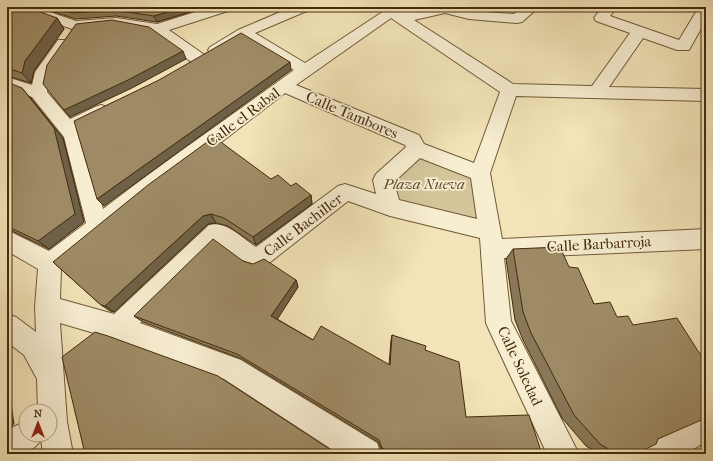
<svg xmlns="http://www.w3.org/2000/svg" width="713" height="461" viewBox="0 0 713 461" font-family="'IM FELL French Canon',serif">
<style>
.green{fill:#d4c59b;stroke:#8c7854}
.lines{fill:none;stroke-linecap:round;stroke-linejoin:round}
.minor-casing{stroke:#705937;stroke-width:2}
.minor{fill:#f7edd1;fill-rule:evenodd}
.wall{fill:#887857;stroke:#442b0c}
.shaded-wall{fill:#6f6147;stroke:#442b0c}
.building{fill:#9e8b65;stroke:#442b0c}
.labels{text-anchor:middle;dominant-baseline:central;stroke-width:3.5;stroke-linejoin:round;paint-order:stroke}
.street-label{font-size:15px;fill:#442b0c;stroke:#f7edd1}
.park-label{font-size:15px;font-style:italic;fill:#614a29;stroke:#f7edd1}
</style>
<rect width="100%" height="100%" fill="#f2e4b8"/>
<filter id="stains"><feTurbulence type="fractalNoise" baseFrequency=".005" numOctaves="4"/><feColorMatrix values="0 0 0 0 .2 0 0 0 0 .09 0 0 0 0 .02 0 0 0 .5 -.17"/></filter>
<radialGradient id="worn" r=".72"><stop offset=".6" stop-color="#630" stop-opacity="0"/><stop offset="1" stop-color="#630" stop-opacity=".3"/></radialGradient>
<path class="green" d="M417,149L480,173L490,231L390,207L383,180Z"/>
<g class="lines">
<g class="minor-casing">
<path id="minor" d="M25,7H41L44,10L76,21L116,18L157,24L211,7H233L231,10L169,30L206,56L208,60L206,64L200,65L194,64L153,33L116,26L75,30L34,16Z
M292,7H311L309,10L255,33L305,63L390,7L413,12L433,7H458L470,11L514,14L523,7H539L522,22L517,23L469,19L445,13L414,20L513,84L592,86L630,33L596,21L594,18L602,7H617L610,16L679,40L699,7H706V20L689,50H677L643,38L609,87L706,89V101L516,96L490,173L502,239L706,229V249L504,258L511,321L579,454H547L490,332L486,323L480,238L390,216L348,201L264,267L256,270L248,267L218,245L140,323L241,360L377,443L381,454H339L224,379L118,340L60,323L67,422L73,454H43L41,439C35,452 20,454 7,454V430L26,421V435H50V411H38L37,379L24,355L7,342V314L16,317L36,332L35,307L38,269L7,251V230L49,251L86,223L64,137L32,97L7,88V77L32,85L35,72L58,40H68L71,43L51,72L47,92L70,119L95,107L101,105L107,107L110,111L107,115L79,129L82,135L103,209C165,161 231,116 294,70L243,40C233,46 223,56 210,53L208,50L210,47L238,30ZM391,18L500,92L474,163L424,144L419,135L296,85ZM285,93L405,145L406,147L376,174L373,180L376,194L345,184L338,186L256,247C242,238 226,220 209,225L114,314L60,299L61,269L153,193L176,177ZM420,158L471,178L477,219L399,200L394,182Z
M706,413V442L684,454H638L642,443Z"/>
</g>
<use href="#minor" class="minor"/>
</g>
<path class="wall" d="M7,7L57,18L64,29L34,71L31,83L7,76Z
M51,7H196L197,10L157,22L116,16L76,19L54,12Z
M7,82L31,98L63,138L84,222L49,249L8,229H7Z
M271,179L291,186L311,195L312,204L256,245L228,226L216,223L208,224L114,312L110,311L101,305L53,262Z
M513,249L569,267L594,304L658,439L636,454H600L586,446L562,418L523,340L515,320L506,259Z
M243,261L296,280L298,287L277,319L313,340L389,365L391,340L392,335L425,350L466,417L542,454H388L381,449L378,442L242,359L143,322L134,316Z"/>
<path class="shaded-wall" d="M184,7H196L197,10L157,22L154,16Z
M57,18L64,29L34,71L31,83L22,73L25,61Z
M183,51L186,59L132,88L70,117L64,110Z
M290,62L291,70L104,206L97,199Z
M22,88L63,138L84,222L49,249L38,241Z
M311,195L312,204L256,245L253,237Z
M211,214L216,223L208,224L114,312L105,306L203,216Z
M296,280L298,287L275,323L271,316Z
M7,378L14,424L7,429Z"/>
<path class="building" d="M7,7H27L57,18L25,61L22,73L7,68Z
M54,7H184L154,16L113,10L72,13Z
M112,20L149,27L183,51L128,80L64,110L43,84L47,65L76,24Z
M241,33L290,62L97,199L74,121L159,80Z
M7,82L22,88L54,128L75,214L38,241L7,226Z
M214,137L271,179L278,175L291,186L296,183L311,195L253,237L224,218L211,214L203,216L105,306L101,305L53,262L148,185Z
M213,239L243,261L253,264L264,259L296,280L271,316L313,340L321,326L390,365L392,335L426,346L425,350L459,362L466,417L529,415L542,454H391L382,448L379,440L237,354L134,316Z
M560,247L569,267L578,268L594,304L610,302L617,317L628,316L633,325L677,318L698,351L706,360V418L658,439L656,444L636,454H617L600,444L574,415L531,333L523,312L513,249Z
M95,332L108,336L218,376L337,454H85L62,357Z"/>
<g class="labels">
<g class="street-label">
<text transform="translate(352 115) rotate(23)">Calle Tambores</text>
<text transform="translate(243 117) rotate(-37)">Calle el Rabal</text>
<text transform="translate(303 225) rotate(-37)">Calle Bachiller</text>
<text transform="translate(599 244) rotate(-3)">Calle Barbarroja</text>
<text transform="translate(520 366) rotate(65)">Calle Soledad</text>
</g>
<g class="park-label">
<text x="424" y="184">Plaza Nueva</text>
</g>
</g>
<rect width="713" height="461" fill="none" stroke="#f2e4b8" stroke-width="24"/>
<rect x="8" y="8" width="697" height="445" fill="none" stroke="#442b0c" stroke-width="2"/>
<rect x="12" y="12" width="689" height="437" fill="none" stroke="#442b0c"/>
<g transform="translate(38 423)"><circle r="19" fill="#f7edd1" stroke="#af9f82"/>
<path d="M0-3L7 15L0 10L-7 15Z" fill="#8f2418"/>
<text y="-6" font-size="11" font-weight="bold" text-anchor="middle" fill="#442b0c">N</text>
</g>
<rect width="100%" height="100%" filter="url(#stains)"/>
<rect width="100%" height="100%" fill="url(#worn)"/>
</svg>
